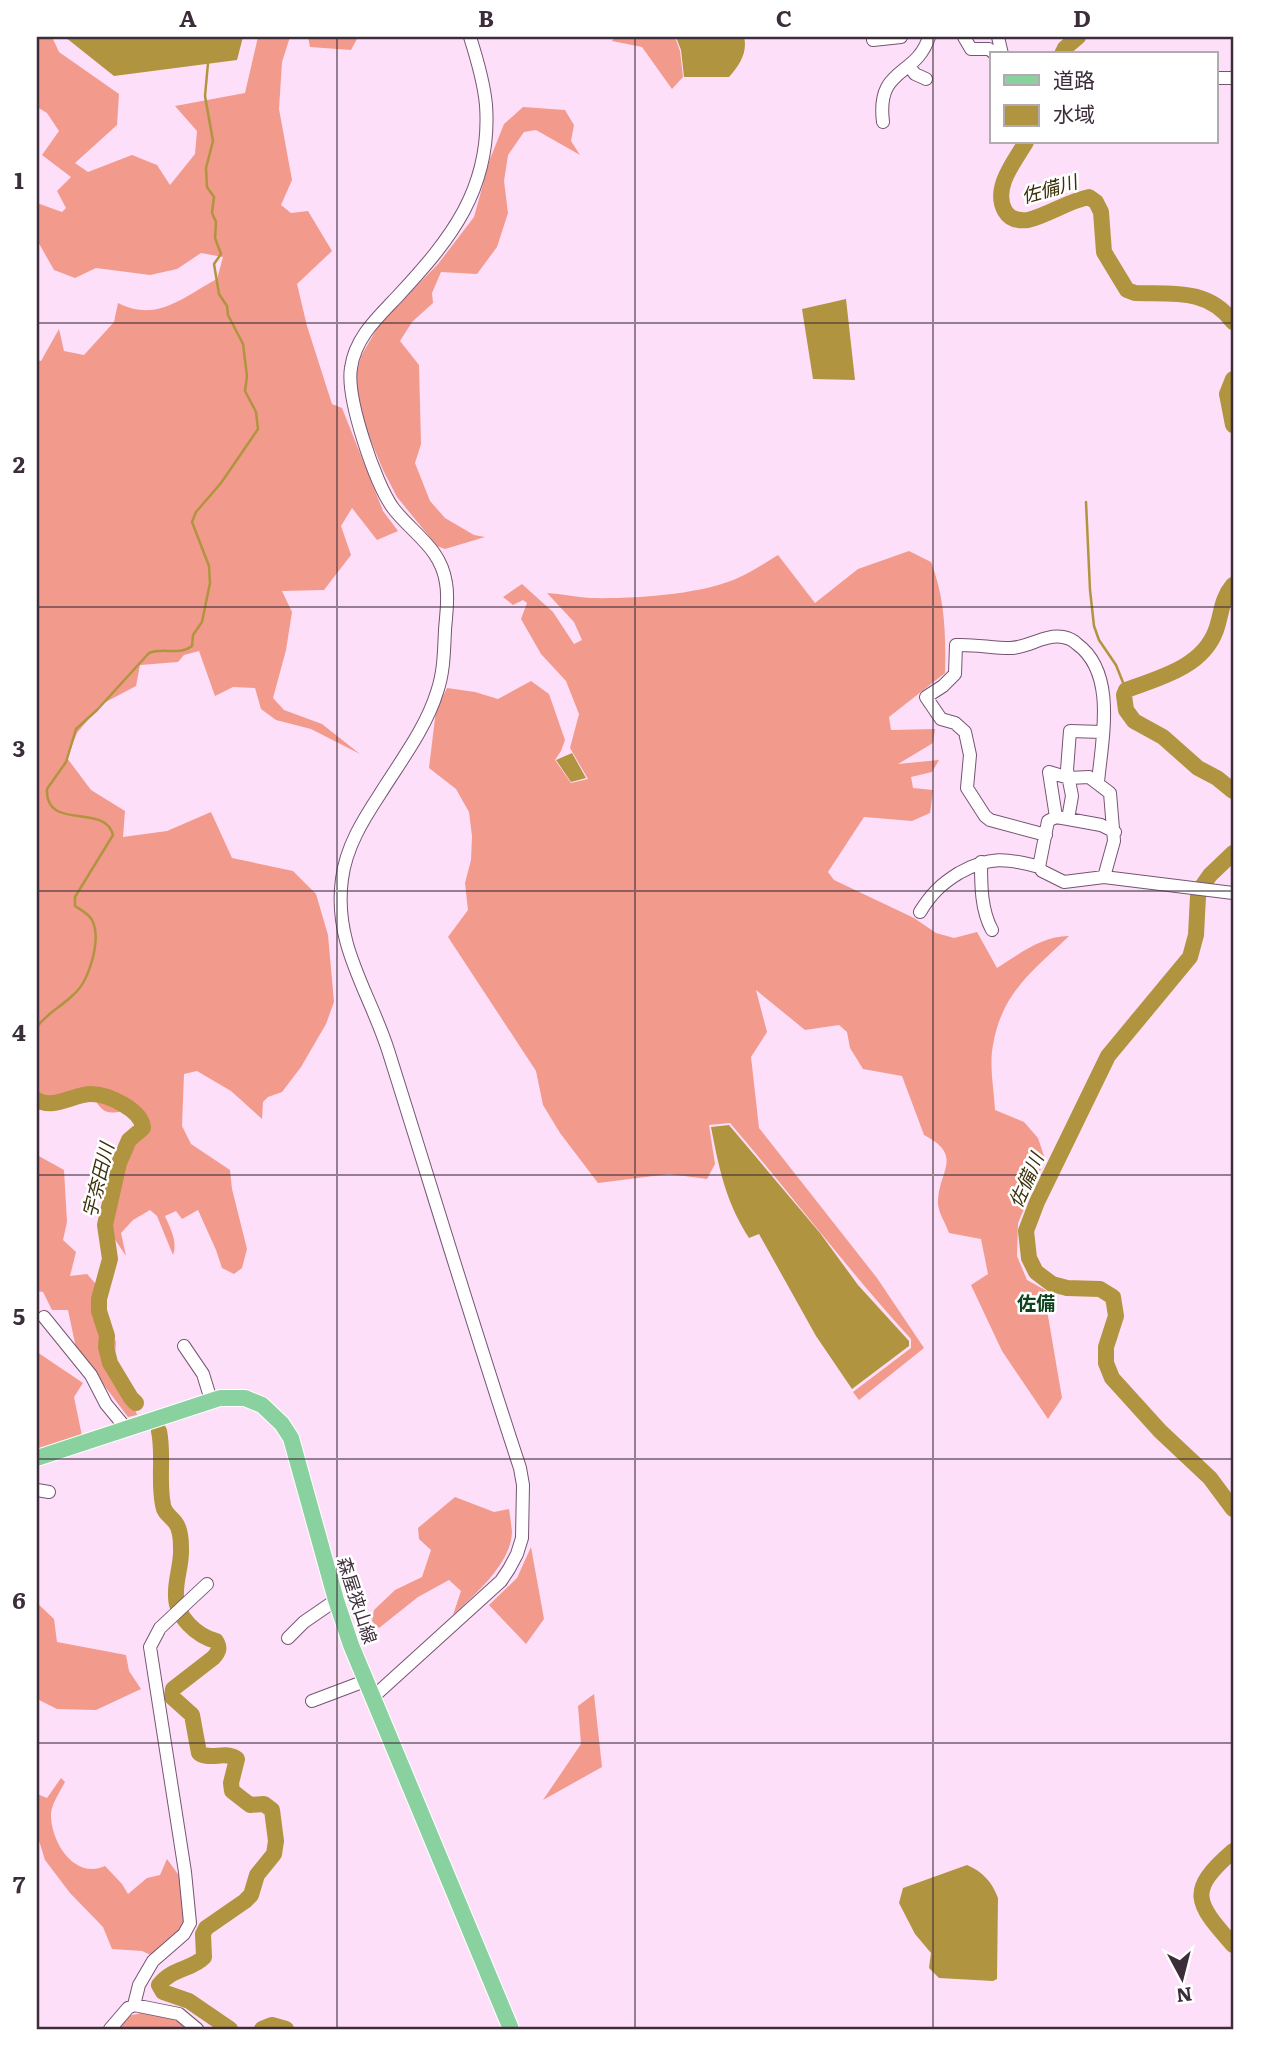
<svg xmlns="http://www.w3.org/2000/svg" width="1270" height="2066" viewBox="0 0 1270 2066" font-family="Literata,'Noto Sans JP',serif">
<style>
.forest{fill:#f29a8c}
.water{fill:#b1943f}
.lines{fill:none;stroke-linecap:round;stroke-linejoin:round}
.stream{stroke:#b1943f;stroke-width:2.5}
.river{stroke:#b1943f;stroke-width:16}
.minor-casing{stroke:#755572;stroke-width:14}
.major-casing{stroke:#fff;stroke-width:18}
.minor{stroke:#fff;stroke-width:12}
.major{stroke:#8ad1a0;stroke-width:16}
.grid{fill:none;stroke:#3c2d3a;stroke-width:2;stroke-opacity:0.55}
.labels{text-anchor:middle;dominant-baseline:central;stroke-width:5;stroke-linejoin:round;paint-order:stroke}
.street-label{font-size:18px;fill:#3c2d3a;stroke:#fff}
.water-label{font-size:19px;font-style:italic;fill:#3c300a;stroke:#fff}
.neighbourhood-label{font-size:19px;font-weight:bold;fill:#0f421f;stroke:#fff}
.neatline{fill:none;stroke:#3c2d3a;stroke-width:2.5}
.grid-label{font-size:23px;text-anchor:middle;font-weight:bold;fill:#3c2d3a}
</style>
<rect width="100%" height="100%" fill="#fedffa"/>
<path class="forest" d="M37,37H52L59,52L119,94L117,125L75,163L88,172L132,155L157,165L170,185L195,154L197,131L175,106L245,93L258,37H290L282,62L279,109L292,180L281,205L291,213L308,211L332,251L297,284L307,326L332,404L342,408L383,511L398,531L377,540L352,508L341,526L351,555L324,590L282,591L292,612L286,650L273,698L284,710L322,724L360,754L311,729L276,720L261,709L255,688L233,687L215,696L199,651L184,655L178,662L140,665L136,686L100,705L77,733L67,758L91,790L125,811L123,837L167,831L211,812L232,858L293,871L316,894L328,935L334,1002L326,1024L301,1067L282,1092L268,1097L263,1102L262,1119L231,1091L197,1071L184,1074L182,1126L191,1144L230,1170L232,1189L247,1249L242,1268L234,1274L222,1268L216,1250L198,1210L182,1219L176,1211L165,1216C170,1228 178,1241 173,1255L157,1216L150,1210L133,1220L121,1233L126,1256L110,1232L108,1211L117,1163L135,1129L133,1109C110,1114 103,1117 92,1094C65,1098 63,1123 37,1093V360L41,361L59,329L64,351L84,355L114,322L118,303C157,323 183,297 217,279L223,257L201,253L177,269L150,275L96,268L75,278L54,270L37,240V203L62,212L66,208L57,191L71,177L42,155L59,131L47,113L37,107Z
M308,37H358L351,50L310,47Z
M615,37H675L680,51L683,77L672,89L642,47L612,41Z
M523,107L565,110L574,125L571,141L580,155L536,130L524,132L508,155L504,181L508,213L497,247L477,274L441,272L432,293L433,303L412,322L400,341L419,365L421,444L415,463L430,501L445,518L474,535L485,537L445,549L437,546L397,497L383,470L367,431L355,381L361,356L379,325L438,264L474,217L490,159L504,124Z
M909,551L931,562C945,598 946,635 945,673L889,717L891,730L935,729L933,743L898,764L939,760L932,772L911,777L913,788L933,790L930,813L912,821L864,817L828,872L834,880L914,918L936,933L954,938L977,932L997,968C1019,954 1042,936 1069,936C1033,971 1002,992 993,1045C989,1065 994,1089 995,1110L1024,1122L1038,1138L1045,1159L1018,1223L1017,1256L1027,1280L1047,1291L1055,1299L1047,1310L1062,1398L1048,1419L1002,1351L971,1285L988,1274L981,1239L949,1233C946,1224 937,1211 938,1201C939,1170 964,1156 924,1135L902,1076L863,1069L850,1048L847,1032L839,1025L805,1030L756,990L767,1032L751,1057L759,1128L877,1278L924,1348L859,1400L853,1392L911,1348V1339C847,1269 791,1194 730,1123L709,1125L715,1164L707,1179L669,1174L598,1183L560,1133L543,1105L536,1071L448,937L468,910L465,883L471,860L472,836L469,812L456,789L429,768L436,710L447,688L475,692L498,699L531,681L549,694L565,740L561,751L555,760L571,783L588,779L570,748L579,714L566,681L541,654L521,619L527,603L523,600L513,605L503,597L522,584L553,612L574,644L582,640L574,622L547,593C562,594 576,597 590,598C631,599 703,595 740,577C753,571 765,563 778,555L815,603L858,569Z
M37,1155L64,1170L67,1222L63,1240L76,1252L70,1276L87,1274L103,1292L105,1318L116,1342L114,1369L131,1397L137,1415L128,1417L76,1348L68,1310H52L43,1292L37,1291Z
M37,1352L83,1383L74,1397L82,1436L37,1452Z
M455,1497L494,1512L509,1509C510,1516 511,1523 512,1531C512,1563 474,1595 453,1615L461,1591L449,1580L418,1597L379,1628L372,1621L374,1610L395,1590L422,1577L431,1550L419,1539L418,1528Z
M531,1547L544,1619L526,1644L489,1605L517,1578Z
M37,1603L54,1619L57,1642L126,1655L129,1671L141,1689L96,1710L57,1709L37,1699Z
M594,1694L602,1767L543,1800L581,1744L578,1706Z
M61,1778L65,1782C61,1790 52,1803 51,1813C50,1841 74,1880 105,1866L122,1884L128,1894L147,1878L160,1875L167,1859L180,1877L187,1924L155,1957L142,1951L112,1949L103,1927L70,1893L45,1860L37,1834V1794L47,1798Z
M150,2011L172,2016L183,2026L181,2029H118L128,2016Z"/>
<path class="water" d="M65,37H243L237,60L114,76Z
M676,37H744C748,52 739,66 729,77H684L681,50Z
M846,299L855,380L813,379L802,309Z
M572,753L586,778L571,782L556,760Z
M729,1125L820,1233L858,1285L909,1341V1346L852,1389L816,1336L759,1234L749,1238C726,1202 719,1169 711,1127Z
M967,1865C983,1872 992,1882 998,1898L997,1979L993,1981L939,1978L929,1968L931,1953L915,1934L899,1903L903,1888Z"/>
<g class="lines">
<path class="stream" d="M1086,502L1090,590L1094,626L1099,640L1116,665L1126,690
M37,1027C47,1013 61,1007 73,995C89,982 102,939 92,920C89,914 81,910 75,906V897L113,835C105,802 45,832 47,789L66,762L76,729L97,710L149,653C164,647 179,656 192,646L193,635L202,622L210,583L209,566L192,522L196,512L221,483L258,429L256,412L245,391L247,376L243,344L228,315L227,306L219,294L214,264L221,254L215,238L216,222L212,213L214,197L207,187L206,168L213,141L205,96L208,63"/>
<path class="river" d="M1062,54L1065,48L1078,37
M1026,142C1015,161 992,188 1005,211C1010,220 1019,221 1028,220C1049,215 1068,201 1089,197L1096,202L1101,212L1104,252L1127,290L1135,293C1172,294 1208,288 1233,322
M1233,379L1227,394L1233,425
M1233,585C1221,599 1222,613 1216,630C1203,667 1159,678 1126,690L1124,695L1126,710L1134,721L1163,737L1198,768L1217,778L1233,791
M1233,853L1210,875L1203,885L1198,896L1196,935L1190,957L1108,1056L1037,1202L1026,1231L1029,1258L1036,1272L1052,1284L1067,1288L1100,1289L1113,1297L1116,1316L1106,1347V1363L1112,1378L1160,1431L1210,1478L1233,1509
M37,1100C53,1110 74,1094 91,1094C108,1094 142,1110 143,1128L129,1140L119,1163L105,1225L110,1259L99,1299V1311L107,1336L106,1347L110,1363L131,1398L136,1403
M159,1431C164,1455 158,1480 163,1505C164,1513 170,1516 175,1522C180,1528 181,1540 181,1548C182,1564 175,1580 176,1596C176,1617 197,1636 216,1641C220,1648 219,1652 213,1658L173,1689L172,1697L192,1715L199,1753C211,1761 226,1750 237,1759L231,1783L232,1791L250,1805L264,1804L272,1810L276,1841L274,1854L257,1875L251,1895L245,1901L206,1928L203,1934L204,1957C192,1970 173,1967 159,1985L163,1992L189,2001L230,2029
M1233,1851C1187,1891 1195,1902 1233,1945
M262,2029L272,2025L286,2029"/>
<g class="minor-casing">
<path id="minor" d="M964,37L971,49H989L995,54
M998,37L1002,54
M873,40L901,37
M909,66L915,74L926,79
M1216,78H1233
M883,122C876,66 916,78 929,37
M1056,817L1049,772L1069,778L1089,777L1110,793L1114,841L1104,877
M1068,819L1101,825L1115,832
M1046,835L990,820L985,816L967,788L970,755L965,732L955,723L941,719L926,697L943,686L955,674L956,645C974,644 992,648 1010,648C1028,648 1044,634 1063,637C1069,638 1073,640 1077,644C1117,673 1102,739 1098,782
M981,862C981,885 981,910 992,930
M1039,867L1048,821L1056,817L1068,819L1072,796L1067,770L1070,731L1102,732
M920,912C931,894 941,884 959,873C989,856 1007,858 1039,867L1042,871L1064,882L1104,877L1233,893
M44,1317L91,1375L106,1404L125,1427
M184,1346L203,1374L211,1400
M37,1490L49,1492
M288,1638L304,1622L336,1600
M372,1698L501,1581L509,1569L517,1554L522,1538L523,1485L520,1468C474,1329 432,1189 388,1050C369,991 333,944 342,879C346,847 363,820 380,794C400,762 426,728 437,692C444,672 444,651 445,630C446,615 449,599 446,583C441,548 413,534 393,508C375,483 346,398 351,368C355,338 377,318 397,297C450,240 492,189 486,105C484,82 477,59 470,37
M312,1701L365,1681
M134,2005L139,1985L153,1961L184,1934L190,1923L185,1872L150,1647L160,1628L207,1584
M110,2029L128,2008L134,2005L179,2014L197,2029"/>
</g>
<g class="major-casing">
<path id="major" d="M37,1458L220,1398H245L262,1405L282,1424L291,1438L336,1600L351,1645L511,2029"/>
</g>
<use href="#minor" class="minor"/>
<use href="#major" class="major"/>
</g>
<path class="grid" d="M337,37V2029M635,37V2029M933,37V2029M37,323H1233M37,607H1233M37,891H1233M37,1175H1233M37,1459H1233M37,1743H1233"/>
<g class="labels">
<g class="street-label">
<text transform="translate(358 1600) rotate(72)">森屋狭山線</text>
</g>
<g class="water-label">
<text transform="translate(1049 188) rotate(-16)">佐備川</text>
<text transform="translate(97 1180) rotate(-76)">宇奈田川</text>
<text transform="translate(1025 1180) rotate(-66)">佐備川</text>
</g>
<g class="neighbourhood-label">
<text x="1036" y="1302">佐備</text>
</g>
</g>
<rect width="1270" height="2066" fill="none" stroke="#ffffff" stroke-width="77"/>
<rect x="990" y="52" width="228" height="91" fill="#ffffff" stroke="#b1abb0" stroke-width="2"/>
<rect x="1004" y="75" width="35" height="10" fill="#8ad1a0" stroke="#b1abb0" stroke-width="2"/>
<text x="1053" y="88" font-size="21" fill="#3c2d3a">道路</text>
<rect x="1004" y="105" width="35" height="21" fill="#b1943f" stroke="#b1abb0" stroke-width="2"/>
<text x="1053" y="122" font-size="21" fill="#3c2d3a">水域</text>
<g transform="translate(1182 1978) rotate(173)" stroke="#ffffff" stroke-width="5" paint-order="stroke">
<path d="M0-5L12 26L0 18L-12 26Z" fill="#3c2d3a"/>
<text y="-10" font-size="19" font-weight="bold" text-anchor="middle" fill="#3c2d3a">N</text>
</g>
<rect x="38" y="38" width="1194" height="1990" class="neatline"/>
<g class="grid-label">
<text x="188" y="27">A</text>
<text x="486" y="27">B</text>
<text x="784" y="27">C</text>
<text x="1082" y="27">D</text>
<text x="19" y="189">1</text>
<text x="19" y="473">2</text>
<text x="19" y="757">3</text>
<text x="19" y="1041">4</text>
<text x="19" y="1325">5</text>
<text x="19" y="1609">6</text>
<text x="19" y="1893">7</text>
</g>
</svg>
